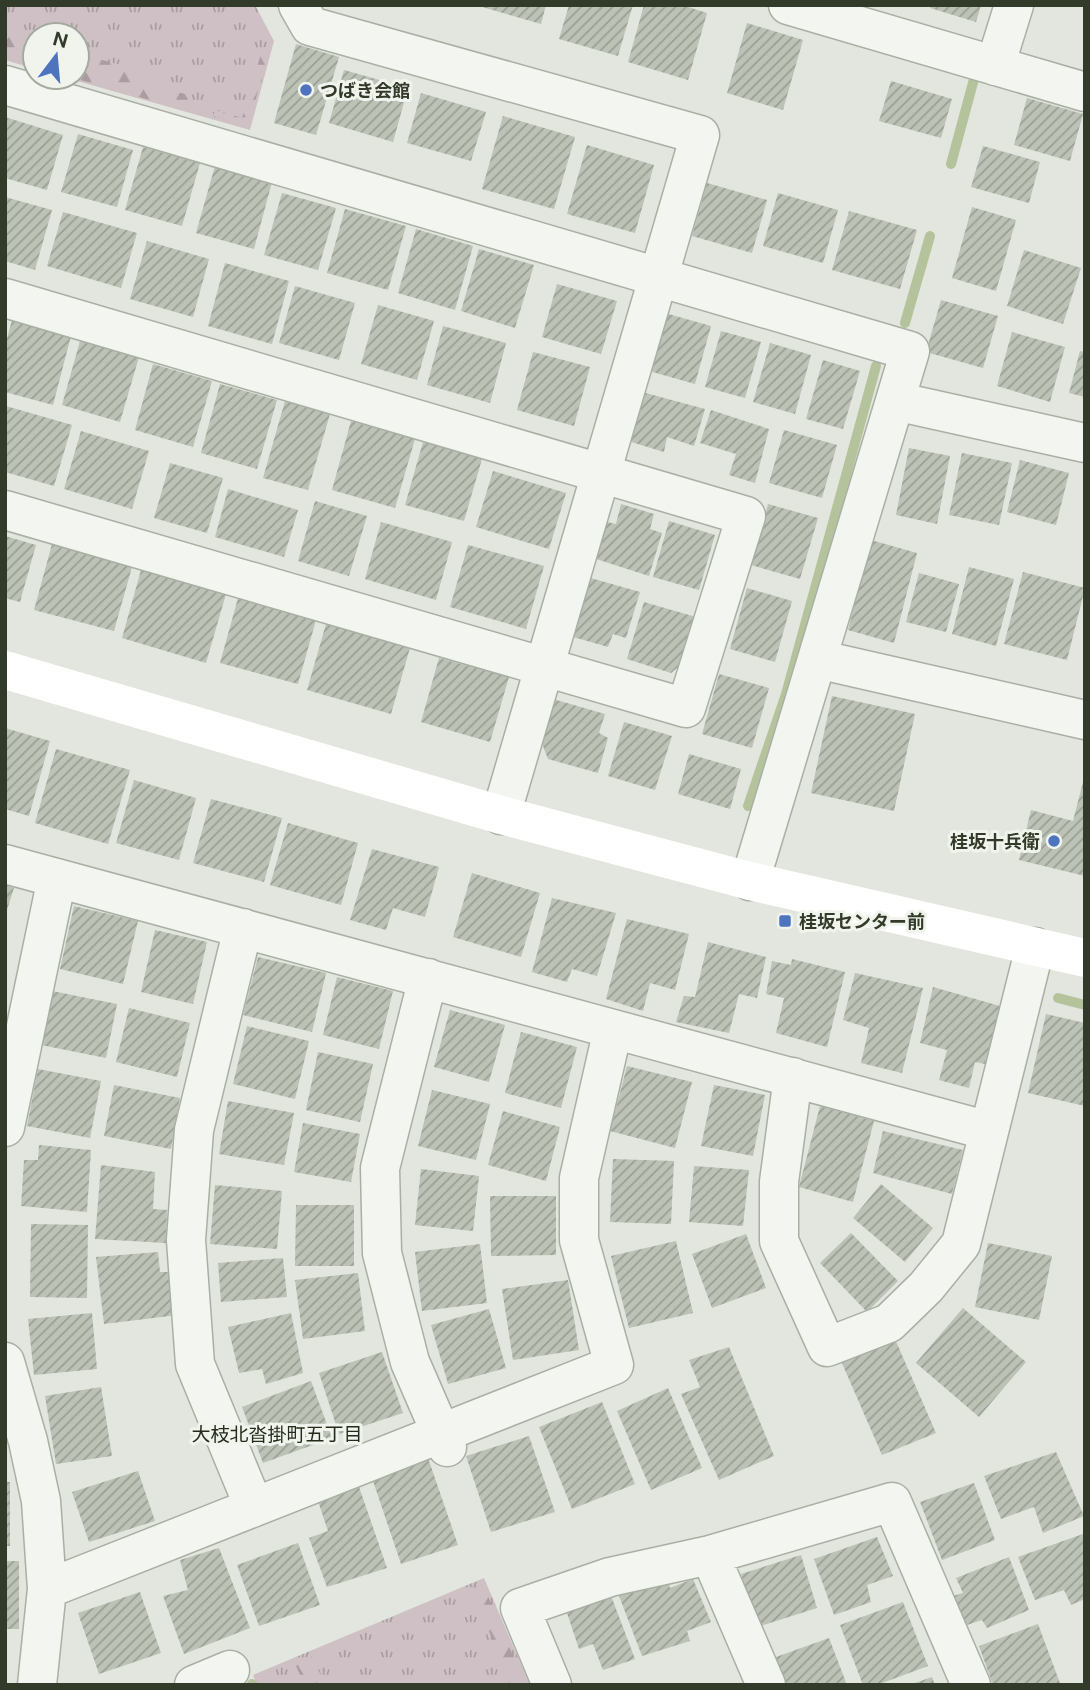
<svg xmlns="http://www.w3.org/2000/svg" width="1090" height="1690" viewBox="0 0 1090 1690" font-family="'Public Sans','Noto Sans JP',sans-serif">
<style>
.grass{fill:url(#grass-tufts)}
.forest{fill:url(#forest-firs)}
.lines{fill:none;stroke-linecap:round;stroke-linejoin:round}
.stream{stroke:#b5c39c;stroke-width:10}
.building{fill:url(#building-hatch)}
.street-casing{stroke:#aaafa4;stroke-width:41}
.street{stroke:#f2f5f0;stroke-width:38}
.secondary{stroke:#fff;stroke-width:38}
.poi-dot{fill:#4e73bf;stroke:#f1f4ed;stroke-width:2.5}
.labels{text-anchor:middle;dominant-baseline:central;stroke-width:6;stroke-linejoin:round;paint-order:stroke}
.poi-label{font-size:18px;font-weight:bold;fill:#323b29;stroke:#f1f4ed;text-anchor:start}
.neighbourhood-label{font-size:19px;fill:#232c1b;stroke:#f1f4ed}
</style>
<defs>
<pattern id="grass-tufts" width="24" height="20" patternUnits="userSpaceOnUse" patternTransform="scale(1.75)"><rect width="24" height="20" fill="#cfc0c6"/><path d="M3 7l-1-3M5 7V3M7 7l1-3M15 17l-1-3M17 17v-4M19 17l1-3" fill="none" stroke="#a99da1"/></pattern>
<pattern id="forest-firs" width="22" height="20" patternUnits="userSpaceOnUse" patternTransform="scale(1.75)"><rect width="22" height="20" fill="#cfc0c6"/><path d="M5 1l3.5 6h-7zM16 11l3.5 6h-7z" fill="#a99da1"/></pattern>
<pattern id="building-hatch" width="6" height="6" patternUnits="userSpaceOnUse" patternTransform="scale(1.75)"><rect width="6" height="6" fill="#bcc2b6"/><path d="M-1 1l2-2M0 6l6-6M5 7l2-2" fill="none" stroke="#999f94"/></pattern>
</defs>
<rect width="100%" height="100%" fill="#e2e6de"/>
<path class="grass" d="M5,5H255L274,41L250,130L63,77H77V35H35V69L5,60Z
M484,1578L530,1685H257L253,1675Z"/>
<path class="forest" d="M9,33L35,41V67L5,58V46Z
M263,47L270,49L248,126L213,116L215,110L242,118Z
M77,53L153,74L150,84L192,96L188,111L70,77H77Z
M483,1584L525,1685H504L498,1653L471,1588Z
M311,1656L326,1685H305L294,1662Z"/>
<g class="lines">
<path class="stream" d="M951,164L974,79
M905,323L930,236
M748,806L786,694L876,366
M1058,998L1085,1005
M252,1684L253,1685"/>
</g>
<path class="building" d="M482,5H546L541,24L482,7Z
M569,5H633L618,56L559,39Z
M644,5H682L707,13L688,80L628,62Z
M931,5H981L976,22L930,8Z
M747,23L803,40L783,110L727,93Z
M296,44L339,57L316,135L274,123Z
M344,70L408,88L393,142L329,123Z
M891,81L952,99L941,138L879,121Z
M421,93L486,112L471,161L407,143Z
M1027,98L1083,114L1070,161L1014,145Z
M503,116L575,137L554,209L482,189Z
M5,117L63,135L47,190L5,178Z
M78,134L133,150L117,207L61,192Z
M587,145L654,165L635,233L567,214Z
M983,146L1040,162L1029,203L971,187Z
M143,147L200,163L182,226L125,210Z
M215,166L272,182L254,249L196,233Z
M707,183L767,200L752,253L692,236Z
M282,193L336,208L318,270L264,255Z
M778,193L838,210L823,263L763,246Z
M5,197L52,210L35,270L5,261Z
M972,207L1016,220L996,291L952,278Z
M345,209L406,226L388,290L327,273Z
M849,211L917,230L900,289L832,270Z
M63,212L137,233L121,288L47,266Z
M416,229L473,246L455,310L398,293Z
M147,241L209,259L193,317L130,299Z
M479,249L534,265L515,328L461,311Z
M1024,250L1081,268L1063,324L1007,306Z
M225,263L289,281L272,344L208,326Z
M557,284L617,301L601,354L542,337Z
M295,286L355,303L339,360L279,343Z
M941,300L998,316L983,368L926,352Z
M378,305L434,321L417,380L361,364Z
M665,313L711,326L695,384L649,371Z
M12,320L71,336L53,405L5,392V346Z
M443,326L506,343L490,403L427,385Z
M721,331L761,342L745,398L705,387Z
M1012,332L1065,347L1050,402L997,386Z
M80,341L139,357L120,422L62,405Z
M770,343L811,355L795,414L753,402Z
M1080,351L1085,352V397L1069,393Z
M533,352L590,367L574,426L517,410Z
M823,360L860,371L843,429L806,419Z
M153,364L212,381L193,447L135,430Z
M220,384L277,400L257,469L201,453Z
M642,392L705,409L694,446L667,437L664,452L628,441Z
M285,401L330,414L308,490L263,478Z
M6,406L72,425L54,486L5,472Z
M711,410L769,429L755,483L729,475L736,454L700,443Z
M351,421L415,439L395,508L332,490Z
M784,430L837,445L822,498L769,483Z
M81,431L149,451L132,509L64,489Z
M423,442L482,459L464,521L405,505Z
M909,448L950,456L937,524L896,515Z
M962,453L1012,463L999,525L949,515Z
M1020,460L1069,473L1056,525L1007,512Z
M170,463L223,478L207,533L154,518Z
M493,471L566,493L549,549L476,527Z
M228,489L298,510L284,557L215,537Z
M315,501L367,516L349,576L298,561Z
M621,504L654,514L650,529L662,533L649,576L593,558L603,521L616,524Z
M768,504L818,518L800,579L751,565Z
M669,521L715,535L699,590L653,577Z
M381,522L452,542L436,600L365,579Z
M5,536L36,545L20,602L5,598Z
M871,540L917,553L894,643L848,630Z
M52,544L132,567L114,631L34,610Z
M468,545L544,566L526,629L450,607Z
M969,567L1014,579L996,646L952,634Z
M141,570L226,594L206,663L122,638Z
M1023,572L1085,588L1067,660L1004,644Z
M919,573L959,584L946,632L906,622Z
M587,577L640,592L626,638L613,634L608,647L570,636Z
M747,588L792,601L775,662L730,649Z
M238,598L316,620L298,684L220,663Z
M644,602L696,617L683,663L671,673L627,659Z
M326,624L410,648L391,714L307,690Z
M439,658L509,677L490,742L421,722Z
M719,674L769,688L752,748L702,734Z
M832,696L915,714L894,811L811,793Z
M553,699L605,714L599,733L608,738L598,773L548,759L541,741Z
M624,722L672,736L655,790L608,776Z
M5,728L50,741L29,816L5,809Z
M56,749L130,770L108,844L35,823Z
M689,754L741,769L730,809L678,794Z
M1084,778L1085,876L1019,860L1031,810L1073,821Z
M134,780L196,798L179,860L116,843Z
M211,799L282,818L264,882L193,863Z
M288,823L358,843L341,905L270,885Z
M372,849L439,867L425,917L393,908L386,930L350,920Z
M472,873L540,893L521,957L453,937Z
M5,885L14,888L6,913H5Z
M552,898L616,913L597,976L572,969L567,982L532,972Z
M74,906L138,921L123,984L60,969Z
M627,919L689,934L675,990L650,983L643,1011L606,999Z
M155,930L207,942L193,1004L141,992Z
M708,942L766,957L757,998L739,994L729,1033L676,1022L684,996L695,997Z
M258,957L326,973L312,1032L243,1015Z
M792,959L845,972L827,1047L776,1033L784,998L766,994L772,961L791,965Z
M855,973L923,988L902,1073L861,1063L869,1028L843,1020Z
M337,977L393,991L379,1049L323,1035Z
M933,987L1000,1006L985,1064L975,1062L969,1088L939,1080L947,1050L920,1043Z
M52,991L117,1004L106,1058L41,1045Z
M129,1008L190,1023L177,1077L116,1062Z
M450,1010L505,1025L489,1082L434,1067Z
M1046,1014L1085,1023V1106L1028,1093Z
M247,1026L309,1041L295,1099L233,1084Z
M521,1032L577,1047L561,1108L505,1093Z
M318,1052L373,1064L360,1122L306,1110Z
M627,1066L692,1082L675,1148L610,1131Z
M38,1069L101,1081L90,1138L27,1126Z
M114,1085L180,1098L171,1149L104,1136Z
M714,1085L765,1095L753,1156L701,1146Z
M432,1090L490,1104L476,1160L418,1146Z
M228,1101L294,1113L284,1165L219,1154Z
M820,1106L874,1121L853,1202L799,1187Z
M503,1111L560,1127L546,1181L488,1165Z
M303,1123L360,1134L351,1182L294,1172Z
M883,1131L963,1150L952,1194L873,1173Z
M39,1145L91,1150L87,1212L21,1206L24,1160H38Z
M613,1159L674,1161L671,1224L610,1222Z
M101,1165L155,1172L153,1209L167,1210L166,1243L95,1239Z
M694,1166L749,1170L743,1226L689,1222Z
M421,1169L479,1176L473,1231L415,1225Z
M881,1184L933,1228L905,1262L853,1218Z
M215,1185L282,1191L277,1249L210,1244Z
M490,1196H556V1255L491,1256Z
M296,1205H354V1266H295Z
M31,1224L88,1225L87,1298L30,1297Z
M851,1233L898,1281L867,1312L820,1263Z
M746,1234L766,1288L712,1308L692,1254Z
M676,1241L693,1313L629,1328L611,1256Z
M988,1243L1052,1256L1039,1320L975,1307Z
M480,1244L487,1303L422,1311L415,1252Z
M158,1252L160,1272H174L178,1315L104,1324L96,1257Z
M283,1258L287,1297L221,1302L218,1263Z
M358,1273L365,1331L303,1339L295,1280Z
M568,1280L579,1350L513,1360L502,1289Z
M963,1308L1026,1362L979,1417L916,1363Z
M489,1309L506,1368L448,1384L431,1325Z
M92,1313L97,1369L34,1375L28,1319Z
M291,1313L303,1373L266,1384L262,1369L239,1373L228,1327Z
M895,1339L936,1433L882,1455L841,1361Z
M729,1347L774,1456L719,1480L681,1394L700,1387L689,1360Z
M382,1352L403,1413L339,1434L319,1373Z
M311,1381L332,1438L263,1463L242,1407Z
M101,1387L112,1456L56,1464L45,1396Z
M668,1388L702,1468L651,1490L617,1411Z
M602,1402L635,1484L572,1509L539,1427Z
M529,1436L555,1512L491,1532L466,1456Z
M1056,1452L1084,1516L1043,1533L1034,1507L1001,1519L984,1476Z
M427,1455L458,1545L401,1564L371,1475Z
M138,1471L155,1521L89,1542L72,1492Z
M357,1481L387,1568L327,1587L309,1538L328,1531L317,1498Z
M5,1482H10V1546H5Z
M974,1483L995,1540L942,1560L920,1502Z
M1083,1534L1085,1539V1599L1071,1605L1064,1590L1035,1600L1018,1557Z
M877,1537L893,1576L867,1585L871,1602L834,1615L814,1559Z
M298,1543L320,1605L259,1626L237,1565Z
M219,1548L250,1628L184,1654L163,1596L188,1590L180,1560Z
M801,1555L817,1608L757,1627L741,1574Z
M1009,1557L1029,1610L987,1628L982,1620L964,1626L953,1596L963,1593L956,1578Z
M5,1561H19V1629H5Z
M693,1579L711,1622L687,1631L690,1641L642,1656L619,1596L668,1581L670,1588Z
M140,1592L161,1653L99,1674L78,1613Z
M610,1593L635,1659L603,1670L593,1644L579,1649L565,1607Z
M903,1602L928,1666L877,1685H863L840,1625Z
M1038,1624L1060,1683L1055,1685H993L979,1646Z
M829,1638L847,1685H787L776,1657Z
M932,1677L935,1685H912V1684Z"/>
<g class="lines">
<g class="street-casing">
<path id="street" d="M298,5L310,26L700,135L501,815
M788,5L1085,92
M995,66L1014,5
M5,85L910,351L750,881
M5,298L746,516L686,708L5,510
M895,401L1085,443
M817,659L1085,720
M5,864L989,1131
M243,928L194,1130L186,1240L195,1364L254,1507
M428,978L380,1168L382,1253L410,1362L447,1447
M793,1077L779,1182V1241L827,1347L889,1323L926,1287L961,1244L1035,947
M5,1127L57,878
M5,1362L28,1441L41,1501L47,1589L37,1685
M710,1555L766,1685
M47,1589L614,1365L579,1240V1178L613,1029
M194,1685L230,1670
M552,1685L520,1608L610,1577L710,1555L892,1502L971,1685"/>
</g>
<use href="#street" class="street"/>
<path class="secondary" d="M5,670L501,815L750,881L1085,958"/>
</g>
<g class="poi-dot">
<circle cx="306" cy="90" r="7"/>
<circle cx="1054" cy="841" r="7"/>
<rect x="778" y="914" width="14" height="14" rx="3.5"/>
</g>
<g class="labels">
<g class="poi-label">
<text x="320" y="90">つばき会館</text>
<text x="1040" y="841" text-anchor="end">桂坂十兵衛</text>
<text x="799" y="921">桂坂センター前</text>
</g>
<g class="neighbourhood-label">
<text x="277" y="1434">大枝北沓掛町五丁目</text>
</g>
</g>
<rect width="1090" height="1690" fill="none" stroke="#323b29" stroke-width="14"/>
<g transform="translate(56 56) rotate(16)"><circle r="33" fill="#f1f4ed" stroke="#a5aa9f" stroke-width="2"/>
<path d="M0-5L12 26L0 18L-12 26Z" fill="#4e73bf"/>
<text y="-10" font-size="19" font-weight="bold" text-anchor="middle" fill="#323b29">N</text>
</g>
</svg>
